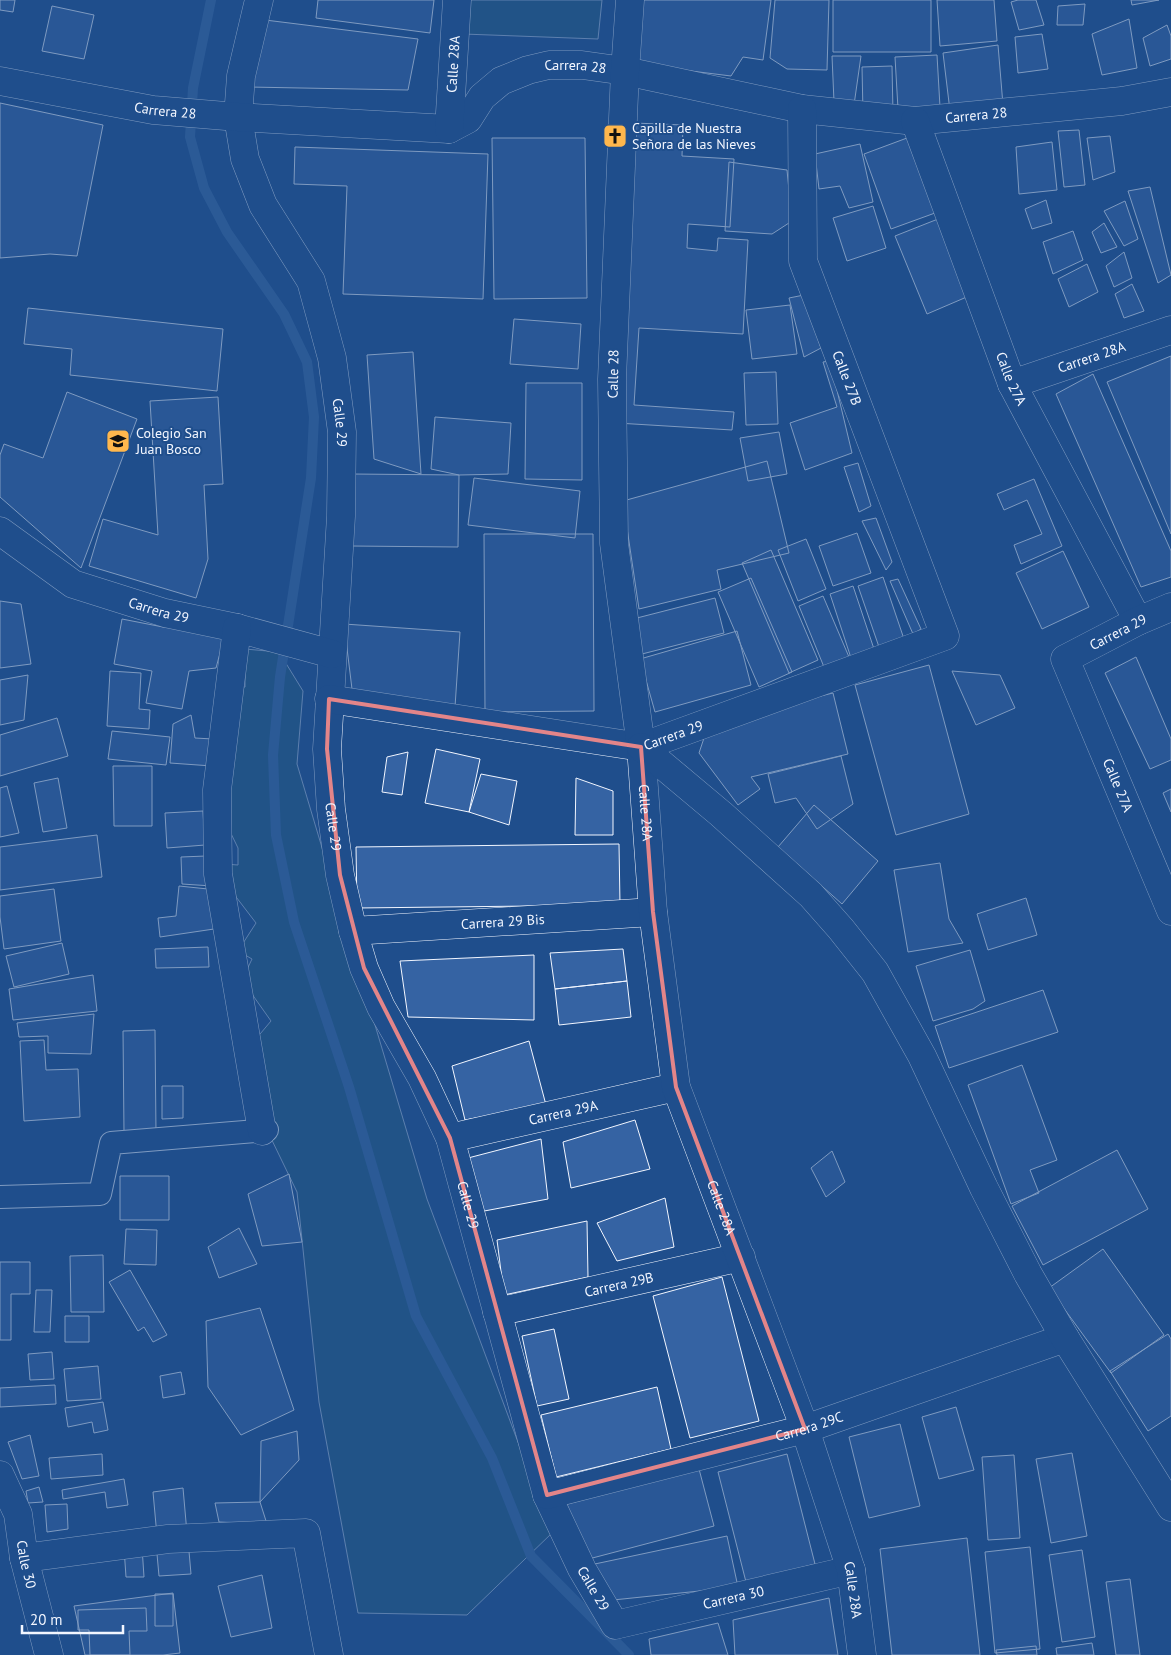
<svg xmlns="http://www.w3.org/2000/svg" width="1171" height="1655" viewBox="0 0 1171 1655" font-family="'PT Sans',sans-serif">
<style>
.green{fill:#245a82;stroke:#a8bbd7}
.lines{fill:none;stroke-linecap:round;stroke-linejoin:round}
.stream{stroke:#3b69a3;stroke-width:10}
.building{fill:#3563a3;stroke:#f2f6ff}
.pedestrian-casing{stroke:#f2f6ff;stroke-width:24}
.minor-casing{stroke:#f2f6ff;stroke-width:29}
.tertiary-casing{stroke:#f2f6ff;stroke-width:29}
.pedestrian{stroke:#1f4e8c;stroke-width:22}
.minor{stroke:#1f4e8c;stroke-width:28}
.tertiary{stroke:#1f4e8c;stroke-width:28}
.marked{fill:none;stroke:#e38589;stroke-width:4;stroke-linejoin:round}
.labels{text-anchor:middle;dominant-baseline:central;stroke-width:4;stroke-linejoin:round;paint-order:stroke}
.street-label{font-size:14px;fill:#f2f6ff;stroke:#1f4e8c}
.poi-label{font-size:14px;fill:#f2f6ff;stroke:#1f4e8c;text-anchor:start}
</style>
<rect width="100%" height="100%" fill="#1f4e8c"/>
<path class="green" d="M466,0H602L598,39L463,34Z
M245,649L279,652L303,691L297,764L427,1199L552,1533L467,1615L358,1613L319,1402L297,1192L267,1130L255,1040L271,1021L242,980L252,959L238,951L256,923L230,889L224,864L238,865V848L222,815L227,689L245,687Z"/>
<g class="lines">
<path class="stream" d="M211,0L193,88L190,137L204,188L227,232L284,314L307,362L314,417L311,478L280,677L273,755L276,835L294,922L349,1087L416,1316L492,1458L531,1556L629,1655"/>
</g>
<path class="building" d="M0,0H15L13,12L0,10Z
M318,0H434L430,33L316,18Z
M640,0H771L763,60L743,57L731,76L635,64Z
M775,0H829L827,70L787,69L770,58Z
M833,0H931V52H833Z
M937,0H994L997,41L940,46Z
M1018,0H1036L1044,25L1019,30L1011,2Z
M1131,0H1159L1132,5Z
M1085,4L1083,25H1057L1058,6Z
M52,6L94,15L84,59L42,51Z
M249,18L418,39L408,90L248,87Z
M1129,19L1137,68L1102,75L1092,34Z
M1167,25L1171,36V59L1150,66L1143,38Z
M1042,34L1048,69L1018,73L1015,37Z
M998,45L1003,105L950,111L943,53Z
M937,55L940,107L898,109L895,57Z
M832,56H861L854,105L834,102Z
M892,66L893,113L863,114L862,67Z
M0,103L103,125L77,256L50,254L0,258Z
M634,123L683,125L682,156L734,159L730,227L688,224L687,248L717,251L718,238L748,240L743,334L639,328L634,405L734,412L732,430L617,423Z
M1079,130L1085,185L1064,187L1058,131Z
M1110,136L1115,172L1093,180L1087,138Z
M492,138H585L587,298L494,299Z
M907,138L935,213L891,229L864,154Z
M1052,142L1057,190L1019,194L1016,147Z
M860,144L873,202L849,208L840,186L819,189L815,154Z
M295,147L488,154L483,299L343,294L347,186L294,184Z
M729,162L787,170L792,221L772,234L725,231Z
M1150,187L1171,275L1158,283L1128,191Z
M1046,200L1052,223L1032,229L1025,209Z
M1125,201L1138,239L1124,246L1104,211Z
M873,206L886,248L847,261L833,218Z
M938,219L969,296L927,314L895,236Z
M1104,223L1117,247L1101,253L1092,232Z
M1073,231L1083,260L1053,274L1043,242Z
M1124,252L1132,278L1114,287L1106,266Z
M1087,264L1098,292L1069,307L1058,279Z
M1132,284L1144,311L1124,318L1115,294Z
M804,295L821,348L804,357L789,298Z
M790,305L797,354L752,359L746,310Z
M28,308L223,329L217,391L70,375L72,349L24,344Z
M514,319L581,324L578,369L510,364Z
M413,352L421,474L374,459L367,355Z
M1171,356V534L1107,382Z
M830,361L852,453L805,470L790,423L837,407L823,362Z
M776,372L778,424L746,425L744,373Z
M1093,374L1171,551V577L1141,587L1056,394Z
M526,383H582V480L525,479Z
M67,392L137,419L81,568L0,497V455L4,444L43,458Z
M218,397L223,484L204,485L208,559L196,598L89,566L103,519L158,535L150,401Z
M435,417L511,423L508,474L459,475L431,469Z
M779,432L787,474L748,481L740,438Z
M767,461L789,553L717,570L721,589L639,609L623,501Z
M858,463L871,506L859,512L844,467Z
M352,474L459,475L458,547L351,546Z
M474,478L580,491L575,538L468,525Z
M1034,479L1062,546L1021,564L1014,545L1042,534L1027,500L1004,510L997,494Z
M876,518L892,562L886,570L862,521Z
M857,533L871,573L833,586L819,546Z
M484,534H593L594,711L485,712Z
M806,539L826,589L798,601L778,550Z
M771,550L818,660L789,673L742,563Z
M1063,551L1089,607L1042,629L1016,573Z
M883,577L904,639L879,647L858,586Z
M751,578L792,672L759,687L718,592Z
M898,579L921,629L913,634L890,581Z
M853,586L875,652L852,661L830,594Z
M823,596L849,657L824,667L799,606Z
M715,598L724,633L642,654L633,619Z
M0,601L21,604L31,664L0,668Z
M122,619L163,627H227L216,668L189,671L182,709L146,703L152,671L114,664Z
M344,624L460,632L455,707L352,689Z
M737,631L751,685L655,712L640,659Z
M1136,657L1171,739V760L1150,769L1105,673Z
M929,665L969,814L896,835L855,685Z
M110,671L141,673L139,709L150,710L149,729L107,726Z
M952,671L1000,675L1015,708L976,725Z
M28,675L24,720L0,725V680Z
M833,693L848,754L751,777L760,789L738,805L699,753L709,723Z
M191,715L195,738L213,739L212,766L170,763L173,724Z
M57,718L68,756L0,776V735Z
M112,731L170,737L166,765L108,759Z
M436,749L480,759L469,812L425,803Z
M408,752L402,795L382,792L387,757Z
M841,756L853,804L817,829L796,798L775,803L768,774Z
M113,766H152V826H114Z
M481,774L517,781L509,825L469,812Z
M58,778L67,828L43,832L34,783Z
M576,778L613,791V835H575Z
M7,786L19,833L0,837V788Z
M1171,789V812L1163,793Z
M814,805L878,861L842,904L778,847Z
M203,811L205,845L167,848L165,813Z
M97,835L102,877L0,890V847Z
M619,844L620,905L357,908L356,847Z
M206,856L212,886L182,884L181,857Z
M940,863L949,919L963,943L908,952L894,870Z
M179,886L208,889L214,929L160,937L158,918L176,916Z
M54,889L61,941L4,949L0,917V896Z
M1026,898L1037,935L988,950L977,914Z
M62,943L69,974L14,987L6,956Z
M208,947L209,967L156,968L155,949Z
M623,949L627,981L555,989L550,953Z
M970,950L985,1001L973,1009L933,1021L916,966Z
M534,955V1020L408,1017L400,961Z
M93,975L97,1011L13,1020L9,989Z
M627,981L631,1017L559,1025L555,989Z
M1043,990L1058,1032L949,1068L935,1026Z
M94,1014L91,1054L48,1053V1036L19,1037L17,1023Z
M155,1030L156,1133H124L123,1031Z
M44,1040L46,1070L78,1069L80,1117L24,1121L20,1041Z
M529,1041L546,1105L465,1120L452,1066Z
M1022,1065L1057,1160L1030,1170L1039,1193L1011,1204L968,1085Z
M162,1086H183V1118L162,1119Z
M635,1120L650,1169L571,1188L563,1142Z
M541,1139L548,1199L479,1212L468,1158Z
M1117,1150L1148,1209L1043,1265L1012,1206Z
M832,1151L845,1182L826,1197L811,1168Z
M289,1174L302,1242L262,1246L248,1194Z
M120,1176H169V1220H120Z
M665,1198L674,1247L617,1261L597,1223Z
M587,1221L588,1277L504,1295L497,1240Z
M239,1228L257,1264L219,1278L208,1247Z
M126,1229L157,1230L156,1265L124,1264Z
M1103,1249L1164,1335L1111,1373L1049,1288Z
M103,1255L104,1312H71L70,1256Z
M0,1262H30V1294H11V1340H0Z
M130,1270L167,1335L153,1342L144,1327L138,1331L109,1282Z
M722,1277L759,1421L690,1438L653,1296Z
M36,1290H52L50,1332H34Z
M260,1308L294,1410L241,1435L208,1387L206,1321Z
M65,1316H89V1342H65Z
M554,1329L569,1399L537,1406L522,1336Z
M1168,1334L1171,1339V1416L1148,1431L1110,1371Z
M52,1352L54,1379L30,1380L28,1354Z
M98,1366L101,1399L67,1401L64,1369Z
M181,1372L185,1394L163,1398L160,1376Z
M55,1385L56,1404L0,1407V1388Z
M657,1387L671,1449L556,1477L541,1415Z
M103,1402L108,1430L94,1433L92,1422L68,1427L65,1408Z
M956,1407L974,1470L939,1479L922,1417Z
M900,1424L920,1506L869,1518L849,1437Z
M297,1431L299,1460L260,1502L261,1441Z
M30,1435L39,1476L22,1479L8,1442Z
M1072,1453L1087,1536L1051,1543L1036,1459Z
M102,1454L103,1475L51,1479L49,1458Z
M787,1454L815,1564L746,1582L718,1472Z
M1014,1455L1020,1538L988,1540L982,1457Z
M699,1469L714,1526L581,1561L567,1504Z
M124,1479L128,1505L107,1508L105,1492L63,1499L62,1490Z
M39,1487L43,1502L28,1503L26,1491Z
M183,1488L187,1533L157,1536L153,1492Z
M260,1502L267,1524L219,1522L215,1503Z
M67,1504L68,1529L47,1532L45,1505Z
M727,1536L738,1587L613,1600L590,1565Z
M967,1538L980,1655H892L880,1549Z
M188,1540L191,1574L159,1576L156,1543Z
M142,1547L144,1577H126L124,1548Z
M1030,1547L1040,1649L995,1653L985,1552Z
M1082,1550L1095,1637L1062,1642L1049,1555Z
M262,1575L272,1628L231,1637L218,1586Z
M1130,1579L1140,1655H1116L1106,1582Z
M173,1593L180,1653L163,1655H85L74,1606Z
M155,1594H173V1626H155Z
M829,1598L838,1655H735L733,1620Z
M146,1608L147,1631H129L130,1655H90L89,1630H78V1610Z
M718,1623L728,1655H651L649,1639Z
M1092,1643L1094,1655H1057L1056,1648Z
M1036,1646L1037,1655H997L996,1650Z"/>
<g class="lines">
<g class="pedestrian-casing">
<path id="pedestrian" d="M0,1197L100,1194L111,1143L267,1130"/>
</g>
<g class="minor-casing">
<g id="minor">
<path id="s1" d="M259,0L241,76L238,117L245,159L263,205L311,281L332,358L342,432L341,516L327,749L331,809L340,875L353,931L364,968L381,1007L422,1078L450,1138L547,1495L582,1569L615,1625L851,1570"/>
<path id="s2" d="M0,81L153,110L238,117L449,129L468,119L482,97L501,81L528,70L549,65H582L625,71L802,109L915,121L1122,101L1171,92"/>
<path id="s3" d="M915,121L1012,384L1138,621"/>
<path id="s4" d="M449,129L457,0"/>
<path id="s5" d="M1012,384L1171,330"/>
<path id="s6" d="M0,531L73,584L165,613L237,628L332,654"/>
<path id="s7" d="M1171,607L1138,621L1065,659L1171,911"/>
<path d="M237,628L217,790L218,874L262,1131"/>
<path id="s8" d="M329,699L641,747L945,636L803,261L802,109"/>
<path id="s9" d="M353,931L653,912"/>
<path id="s10" d="M450,1138L676,1087"/>
<path id="s11" d="M497,1312L741,1257"/>
<path id="s12" d="M0,1475L18,1514L24,1558L49,1655"/>
<path id="s13" d="M547,1495L805,1429L1065,1338"/>
<path d="M24,1558L168,1539L306,1533L329,1655"/>
</g>
</g>
<g class="tertiary-casing">
<g id="tertiary">
<path id="s14" d="M630,0L625,71L612,379L614,543L641,747L653,912L676,1087L805,1429L851,1570L862,1655"/>
<path d="M641,747L721,814L811,895L841,929L875,972L922,1056L984,1188L1028,1274L1065,1338L1171,1507"/>
</g>
</g>
<use href="#pedestrian" class="pedestrian"/>
<use href="#minor" class="minor"/>
<use href="#tertiary" class="tertiary"/>
</g>
<path d="M0 0H1171V1655H0ZM329,699L641,747L653,912L676,1087L805,1429L547,1495L450,1138L364,968L340,875L327,749Z" fill="#1f4e8c" fill-opacity=".55" fill-rule="evenodd"/>
<path class="marked" d="M329,699L641,747L653,912L676,1087L805,1429L547,1495L450,1138L364,968L340,875L327,749Z"/>
<defs>
<g id="church-square" transform="scale(1.25)"><rect x="-9" y="-9" width="18" height="18" rx="4" fill="#ffb74d" stroke="#1f4e8c"/><path d="M-1.2-6h2.4v3.5h3.3v2.4h-3.3V6h-2.4V-.1h-3.3v-2.4h3.3Z" fill="#111"/></g>
<g id="school-square" transform="scale(1.25)"><rect x="-9" y="-9" width="18" height="18" rx="4" fill="#ffb74d" stroke="#1f4e8c"/><path d="M0-5L7-2L0 1L-7-2ZM-4 1L0 2.5L4 1V4Q0 6-4 4Z" fill="#111"/></g>
</defs>
<g fill-rule="evenodd">
<use href="#church-square" x="615" y="136"/>
<use href="#school-square" x="118" y="441"/>
</g>
<g class="labels">
<g class="street-label">
<text stroke="none"><textPath href="#s4" startOffset="65">Calle 28A</textPath></text>
<text stroke="none"><textPath href="#s2" startOffset="602">Carrera 28</textPath></text>
<text stroke="none"><textPath href="#s2" startOffset="168">Carrera 28</textPath></text>
<text stroke="none"><textPath href="#s2" startOffset="1008">Carrera 28</textPath></text>
<text stroke="none"><textPath href="#s5" startOffset="84">Carrera 28A</textPath></text>
<text transform="translate(613 374) rotate(-89)">Calle 28</text>
<text transform="translate(847 378) rotate(69)">Calle 27B</text>
<text stroke="none"><textPath href="#s3" startOffset="275">Calle 27A</textPath></text>
<text stroke="none"><textPath href="#s1" startOffset="446">Calle 29</textPath></text>
<text stroke="none"><textPath href="#s6" startOffset="180">Carrera 29</textPath></text>
<text transform="translate(1118 632) rotate(-27)">Carrera 29</text>
<text stroke="none"><textPath href="#s8" startOffset="350">Carrera 29</textPath></text>
<text stroke="none"><textPath href="#s7" startOffset="255">Calle 27A</textPath></text>
<text stroke="none"><textPath href="#s14" startOffset="815">Calle 28A</textPath></text>
<text stroke="none"><textPath href="#s1" startOffset="851">Calle 29</textPath></text>
<text stroke="none"><textPath href="#s9" startOffset="150">Carrera 29 Bis</textPath></text>
<text stroke="none"><textPath href="#s10" startOffset="116">Carrera 29A</textPath></text>
<text stroke="none"><textPath href="#s1" startOffset="1256">Calle 29</textPath></text>
<text stroke="none"><textPath href="#s14" startOffset="1220">Calle 28A</textPath></text>
<text stroke="none"><textPath href="#s11" startOffset="125">Carrera 29B</textPath></text>
<text stroke="none"><textPath href="#s13" startOffset="271">Carrera 29C</textPath></text>
<text stroke="none"><textPath href="#s12" startOffset="94">Calle 30</textPath></text>
<text stroke="none"><textPath href="#s1" startOffset="1661">Calle 29</textPath></text>
<text stroke="none"><textPath href="#s14" startOffset="1625">Calle 28A</textPath></text>
<text stroke="none"><textPath href="#s1" startOffset="1825">Carrera 30</textPath></text>
</g>
<g class="poi-label">
<text x="632" y="128">Capilla de Nuestra<tspan x="632" dy="16">Señora de las Nieves</tspan></text>
<text x="136" y="433">Colegio San<tspan x="136" dy="16">Juan Bosco</tspan></text>
</g>
</g>
<path d="M22 1625v8h101v-8" fill="none" stroke="#f2f6ff" stroke-width="2.5"/>
<text x="30" y="1625" font-size="15" fill="#f2f6ff" stroke="#1f4e8c" stroke-width="4" paint-order="stroke">20 m</text>
</svg>
